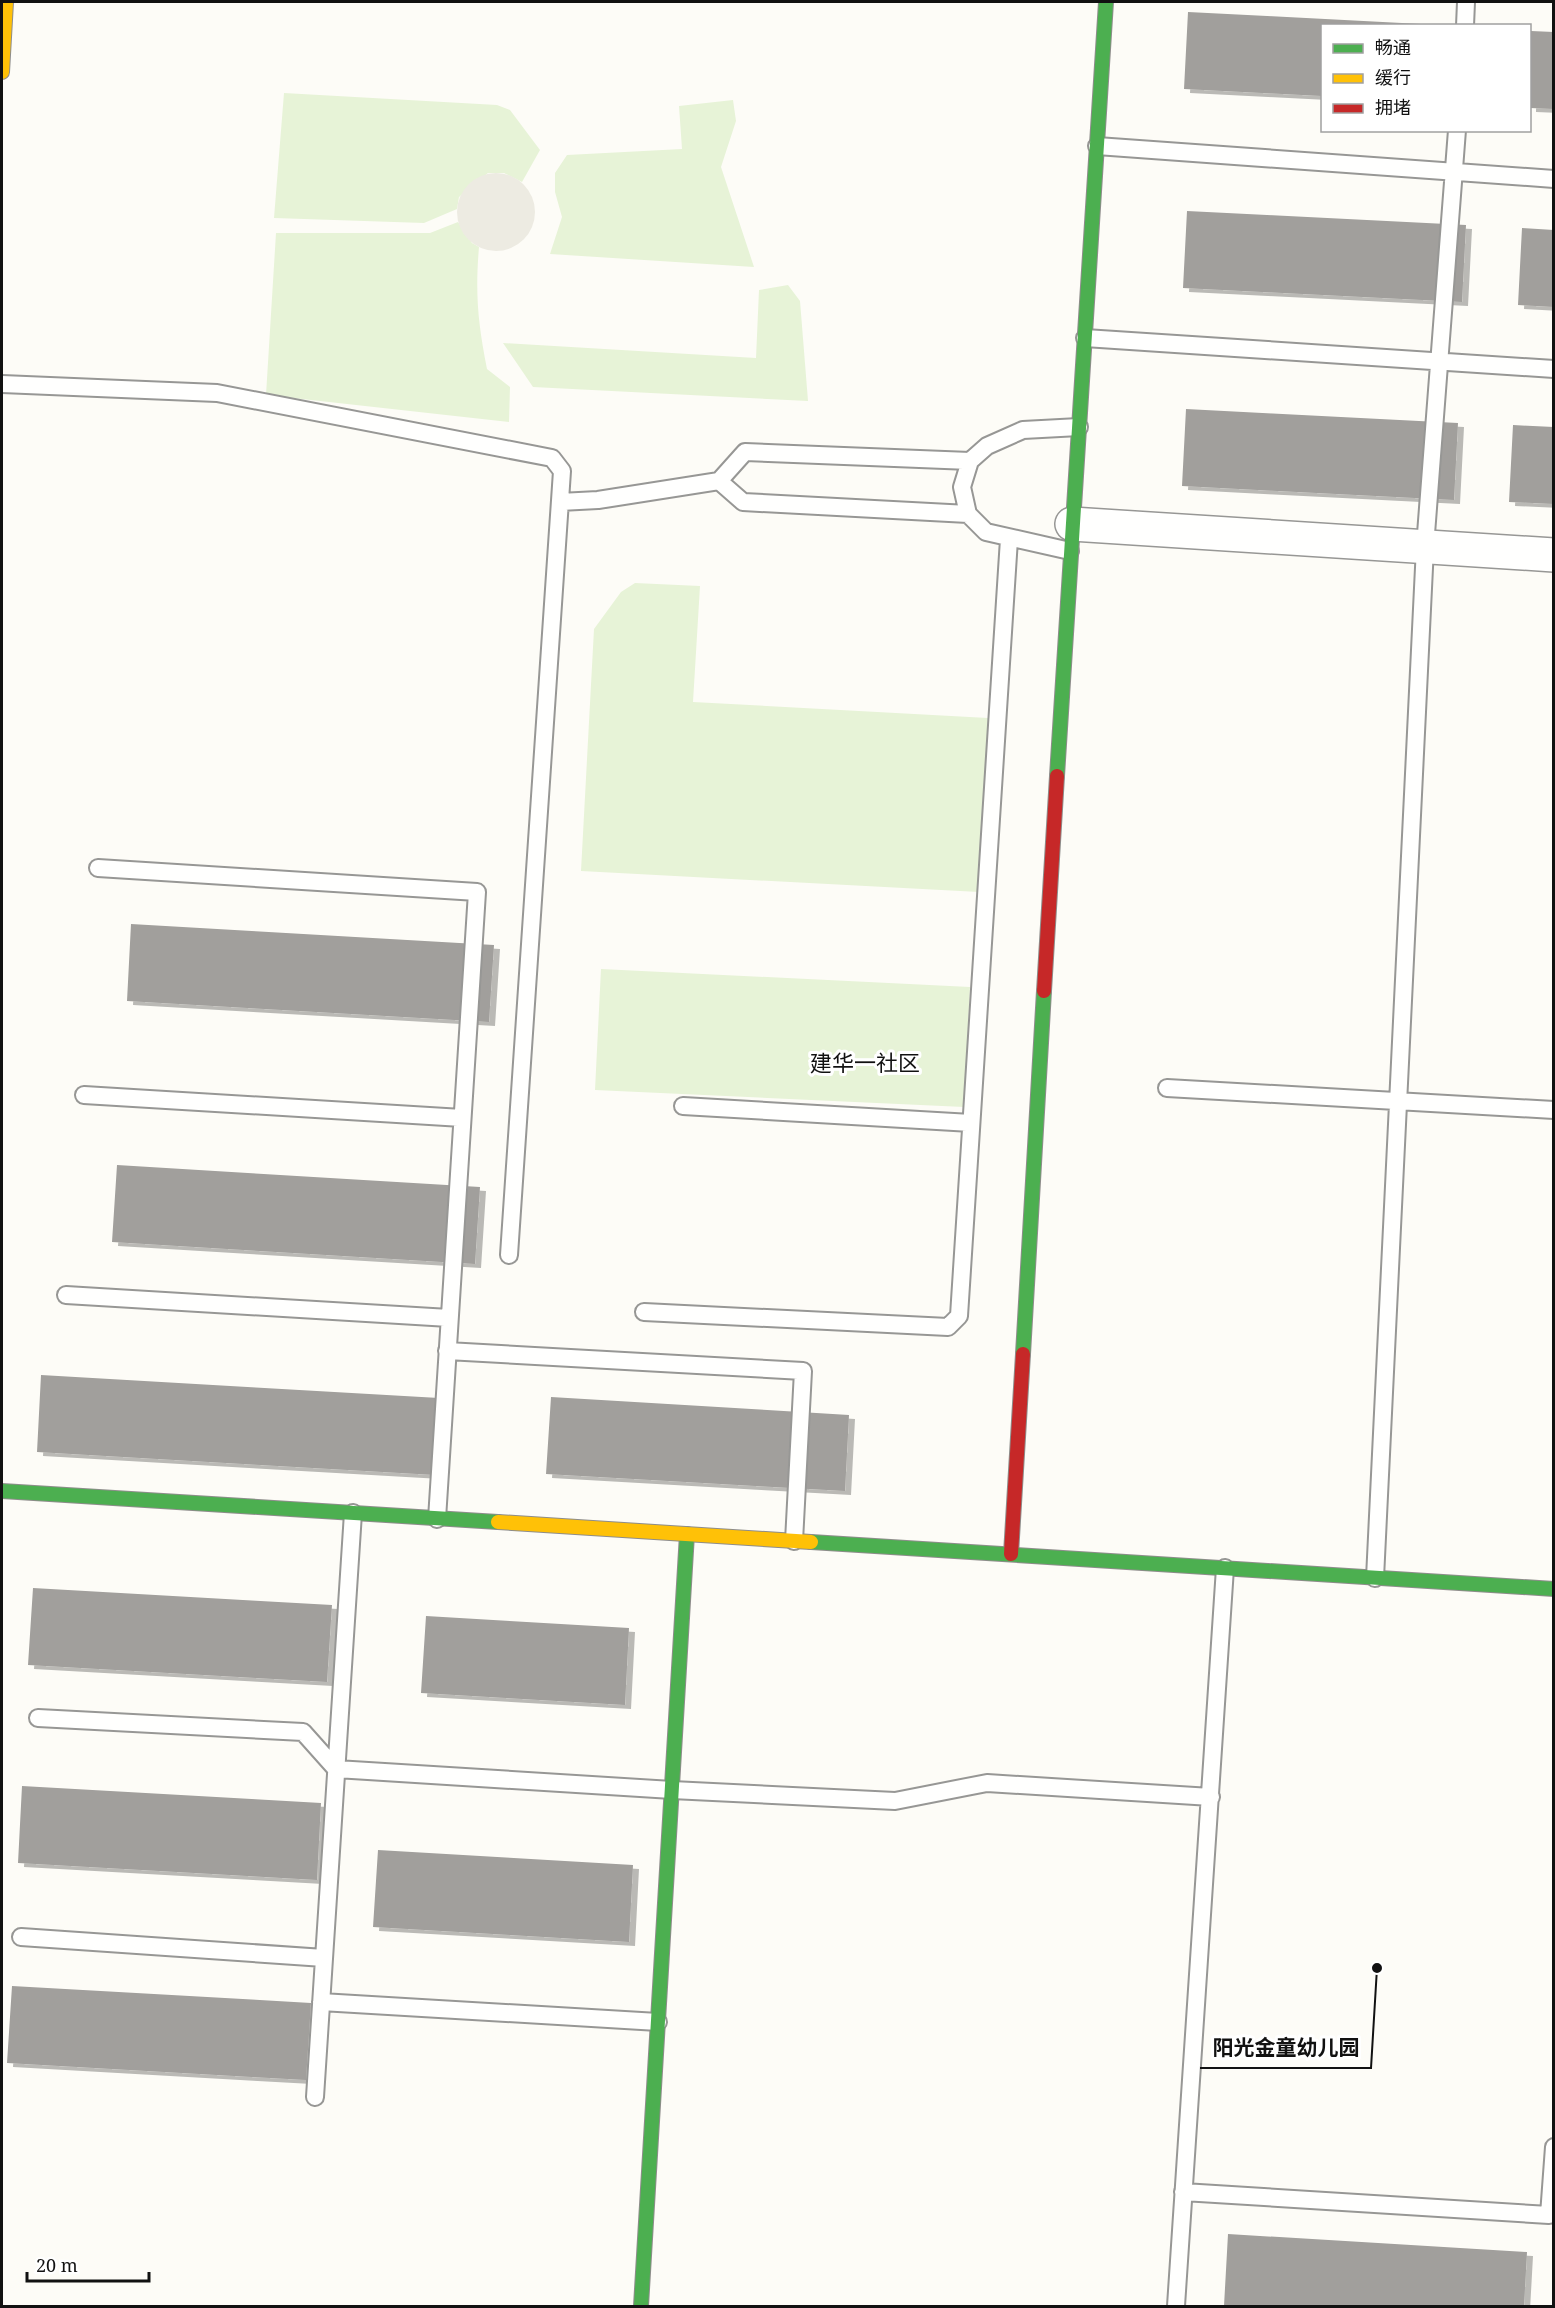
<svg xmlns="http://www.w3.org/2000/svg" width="1555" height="2308" viewBox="0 0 1555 2308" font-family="'Noto Serif','Noto Sans SC',serif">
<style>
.green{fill:#e7f3d7}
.plaza{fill:#edebe2}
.building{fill:#a19f9c;filter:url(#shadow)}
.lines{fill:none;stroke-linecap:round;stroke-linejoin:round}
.lane-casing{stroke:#979795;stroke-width:20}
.street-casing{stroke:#979795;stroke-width:36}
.fast-casing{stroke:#8e8d8b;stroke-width:16}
.slow-casing{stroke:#8e8d8b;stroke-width:16}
.jam-casing{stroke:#8e8d8b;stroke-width:16}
.lane{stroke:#fffffe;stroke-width:16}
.street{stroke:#fffffe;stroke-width:33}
.fast{stroke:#4caf50;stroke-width:14}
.slow{stroke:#ffc107;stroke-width:14}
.jam{stroke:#c62828;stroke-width:14}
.labels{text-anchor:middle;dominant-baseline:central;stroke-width:6;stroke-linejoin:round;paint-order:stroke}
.quarter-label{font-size:22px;fill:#111;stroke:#fff}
.leader{fill:none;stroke:#111;stroke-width:2}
.callout-dot{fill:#111;stroke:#fff;stroke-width:2}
.callout-label{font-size:21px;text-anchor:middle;font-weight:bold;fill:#111;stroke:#fff;stroke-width:6;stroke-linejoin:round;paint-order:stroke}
</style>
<defs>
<filter id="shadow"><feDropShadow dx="6" dy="4" stdDeviation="0" flood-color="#0004"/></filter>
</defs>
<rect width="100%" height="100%" fill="#fdfcf7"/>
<path class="green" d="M284,93L497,105L510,110L540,150L522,182L504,173H488L459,197L457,209L424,223L274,218Z
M733,100L736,121L721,167L754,267L550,254L562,217L555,192V173L567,155L682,149L679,106Z
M458,222L472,243L479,247C475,294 478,323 487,369L510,387L509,422L266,395L276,233H430Z
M788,285L800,301L808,401L533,387L503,343L756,358L759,290Z
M635,583L700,586L693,702L988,718L979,892L581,871L594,629L621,592Z
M601,969L970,987L964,1107L595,1090Z"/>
<path class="plaza" d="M457 212a39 39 0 1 1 78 0a39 39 0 1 1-78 0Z"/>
<path class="building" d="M1188,12L1421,24V26H1322V96L1184,89Z
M1531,31L1554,32V109L1530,108Z
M1187,211L1466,225L1462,302L1183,288Z
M1522,228L1554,230V307L1518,305Z
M1186,409L1458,423L1454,500L1182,486Z
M1513,425L1554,427V504L1509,502Z
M131,924L494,945L489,1022L127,1001Z
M117,1165L480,1187L475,1264L112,1242Z
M41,1375L439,1398L435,1475L37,1452Z
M551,1397L849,1415L845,1491L546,1474Z
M33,1588L332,1605L327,1682L28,1665Z
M426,1616L629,1628L625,1705L421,1693Z
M22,1786L321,1803L317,1880L18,1863Z
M378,1850L633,1865L629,1942L373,1927Z
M12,1986L311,2003L306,2080L7,2063Z
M1228,2234L1527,2252L1524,2306H1224Z"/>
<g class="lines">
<g class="lane-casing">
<path id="lane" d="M1465,26L1466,2
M1097,146L1554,179
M1085,338L1554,369
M2,384L217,393L552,458L562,471L509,1255
M560,502L598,500L719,481
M968,514L743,502L719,481L745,452L970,461
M1070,551L986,532L968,514L962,487L970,461L987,446L1023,430L1079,427
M98,868L477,892L437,1519
M1167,1088L1554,1110
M84,1095L462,1118
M683,1106L971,1123
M66,1295L449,1318
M644,1312L948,1327L959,1316L1009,539
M447,1351L803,1371L794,1541
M1375,1578L1425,547L1457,130
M38,1718L303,1732L336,1769L672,1790L895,1801L987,1783L1211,1797
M21,1937L324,1958
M321,2002L658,2022
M315,2097L353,1513
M1183,2192L1549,2215L1554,2147
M1176,2306L1225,1568"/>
</g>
<g class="street-casing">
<path id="street" d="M1072,524L1554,555"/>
</g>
<g class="fast-casing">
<path id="fast" d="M1057,776L1106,2
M1023,1354L1044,991
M2,1491L498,1522
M811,1542L1554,1589
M641,2306L687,1534"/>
</g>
<g class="slow-casing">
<path id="slow" d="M2,72L6,2
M498,1522L811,1542"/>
</g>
<g class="jam-casing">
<path id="jam" d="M1044,991L1057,776
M1011,1554L1023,1354"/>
</g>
<use href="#lane" class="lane"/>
<use href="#street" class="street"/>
<use href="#fast" class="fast"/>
<use href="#slow" class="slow"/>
<use href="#jam" class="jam"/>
</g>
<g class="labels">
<g class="quarter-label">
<text x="865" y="1062">建华一社区</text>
</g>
</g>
<path class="leader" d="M1377 1968L1371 2068H1200"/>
<circle class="callout-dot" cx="1377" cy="1968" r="6"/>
<g class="callout-label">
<text x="1286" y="2055">阳光金童幼儿园</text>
</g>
<rect width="1555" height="2308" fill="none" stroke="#111111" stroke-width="6"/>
<rect x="1321" y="24" width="210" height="108" fill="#ffffff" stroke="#a0a0a0" stroke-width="1.5"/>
<rect x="1333" y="44" width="30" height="9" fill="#4caf50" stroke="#a0a0a0" stroke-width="1.5"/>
<text x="1375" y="54" font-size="18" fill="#111111">畅通</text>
<rect x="1333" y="74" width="30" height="9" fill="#ffc107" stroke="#a0a0a0" stroke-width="1.5"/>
<text x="1375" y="84" font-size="18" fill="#111111">缓行</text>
<rect x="1333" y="104" width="30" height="9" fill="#c62828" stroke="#a0a0a0" stroke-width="1.5"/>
<text x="1375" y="114" font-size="18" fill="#111111">拥堵</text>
<path d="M27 2272v9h122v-9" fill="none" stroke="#111111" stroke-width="3"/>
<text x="36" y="2272" font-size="18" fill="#111111" stroke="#ffffff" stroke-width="4.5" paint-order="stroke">20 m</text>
</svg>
